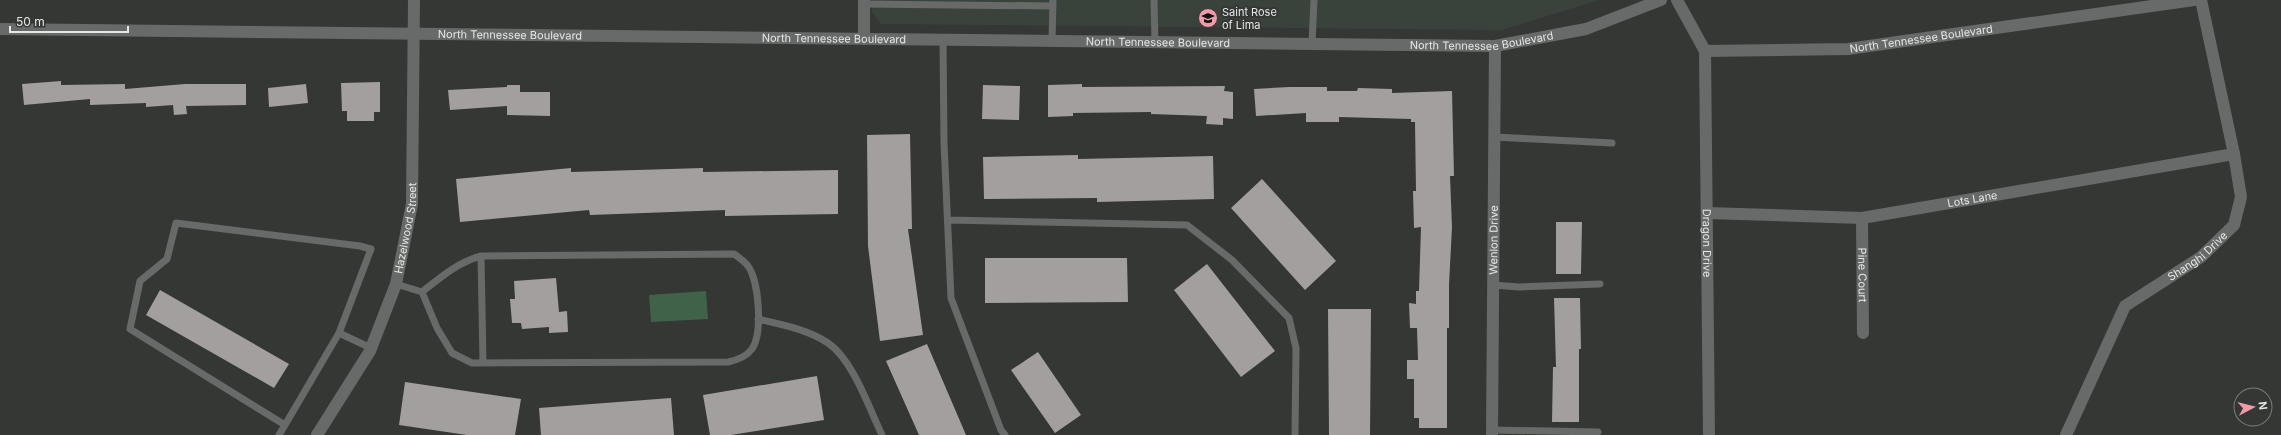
<svg xmlns="http://www.w3.org/2000/svg" width="2281" height="435" viewBox="0 0 2281 435" font-family="Inter,sans-serif">
<style>
.built{fill:#3a423c}
.green{fill:#3f6249}
.building{fill:#a39f9f}
.lines{fill:none;stroke-linecap:round;stroke-linejoin:round}
.service{stroke:#676a68;stroke-width:7}
.minor{stroke:#676a68;stroke-width:12}
.labels{text-anchor:middle;dominant-baseline:central;stroke-width:4;stroke-linejoin:round;paint-order:stroke}
.poi-label{font-size:11px;fill:#e5e7e6;stroke:#353735;text-anchor:start}
.street-label{font-size:11px;fill:#e5e7e6;stroke:#353735}
</style>
<rect width="100%" height="100%" fill="#353735"/>
<path class="built" d="M872,0H1599L1502,30L881,24L872,12Z"/>
<path class="green" d="M706,291L708,319L651,322L649,295Z"/>
<path class="building" d="M61,81V85L125,84V89L185,84H246V105L186,106L187,114L174,115L173,105L146,107V103L90,105V99L24,105L22,84Z
M380,82V112H374V121H347V111H342L341,83Z
M306,84L308,103L269,107L268,88Z
M1082,84V87L1225,86L1224,91L1233,92V119L1223,118V125L1206,124L1207,116L1151,114V112L1073,113V116L1048,117V85Z
M507,85H520V92H550V116L507,115V106L450,110L448,90L507,87Z
M983,85L1020,86L1019,120L982,119Z
M1289,87H1327V91H1357L1358,88L1392,89V93L1452,91L1454,176H1450L1452,227L1449,285V328H1447V428H1419V418H1414V379H1407V360H1418L1417,328H1410L1409,303L1416,304V291H1419L1421,227L1414,228L1413,191H1416L1415,122H1411V119L1339,117V122H1306V113L1256,116L1254,89Z
M910,134L912,229H908L923,335L880,341L868,246L867,135Z
M1078,155V159L1213,156L1214,199L1097,202V198L984,199L983,157Z
M571,168V172L703,168V172L838,170V214L725,216V210L590,215L589,210L460,222L456,179Z
M1262,179L1336,261L1305,290L1231,208Z
M1556,222H1582L1581,274H1556Z
M985,258H1127L1128,302L985,303Z
M1207,264L1275,351L1241,377L1174,290Z
M556,278L559,312L567,311L568,332L549,333V327L522,329L521,323H512L510,299H515L514,281Z
M160,290L289,364L274,388L146,315Z
M1554,298H1580L1581,349H1579V422H1552L1553,367H1556Z
M1328,309H1371L1370,435H1329Z
M927,344L966,435H919L886,361Z
M1038,352L1081,415L1055,433L1011,370Z
M817,376L824,420L731,435H710L703,395Z
M405,382L521,399L515,435H467L399,425Z
M671,398L674,435H541L539,408Z"/>
<g class="lines">
<path class="service" d="M1154,0L1155,43
M864,4L1053,6
M943,39L944,143L951,298L1001,430L1005,435
M1052,41L1053,0
M1312,44L1314,0
M1494,137L1612,143
M948,220L1187,225L1232,260L1289,318L1296,348L1295,435
M481,256L483,363
M396,284L422,292L437,328L452,353L472,363L728,362C738,360 746,357 752,349C763,333 759,281 748,266C744,261 740,258 734,254L481,256C458,262 441,277 422,292
M1493,285L1519,287L1600,284
M758,319C782,325 807,329 828,343C853,360 869,408 882,435
M339,333L371,348
M1492,430L1598,432
M279,435L285,425L130,329L140,281L167,259L176,223L360,246L371,249L339,333L285,425"/>
<g class="minor">
<path id="s1" d="M1677,0L1705,51L1848,49L2194,0"/>
<path id="s2" d="M0,29L1495,46L1586,29L1661,0"/>
<path d="M864,39V0"/>
<path id="s3" d="M1705,51L1709,435"/>
<path id="s4" d="M1707,213L1862,218L2234,154"/>
<path id="s5" d="M1862,218L1863,333"/>
<path id="s6" d="M317,435L370,351L396,284L412,204L414,0"/>
<path id="s7" d="M1492,435L1495,46"/>
<path id="s8" d="M2066,435L2125,306L2201,257L2234,225L2241,197L2234,154L2201,0"/>
</g>
</g>
<defs>
<g id="school-disc" transform="scale(1)"><circle r="9.5" fill="#f39aaa" stroke="#353735"/><path d="M0-5L7-2L0 1L-7-2ZM-4 1L0 2.5L4 1V4Q0 6-4 4Z" fill="#111"/></g>
</defs>
<g fill-rule="evenodd">
<use href="#school-disc" x="1208" y="18"/>
</g>
<g class="labels">
<g class="poi-label">
<text x="1222" y="12">Saint Rose<tspan x="1222" dy="13">of Lima</tspan></text>
</g>
<g class="street-label">
<text stroke="none"><textPath href="#s2" startOffset="510">North Tennessee Boulevard</textPath></text>
<text stroke="none"><textPath href="#s2" startOffset="834">North Tennessee Boulevard</textPath></text>
<text stroke="none"><textPath href="#s1" startOffset="275">North Tennessee Boulevard</textPath></text>
<text stroke="none"><textPath href="#s2" startOffset="1482">North Tennessee Boulevard</textPath></text>
<text stroke="none"><textPath href="#s2" startOffset="1158">North Tennessee Boulevard</textPath></text>
<text stroke="none"><textPath href="#s4" startOffset="267">Lots Lane</textPath></text>
<text stroke="none"><textPath href="#s6" startOffset="228">Hazelwood Street</textPath></text>
<text stroke="none"><textPath href="#s7" startOffset="195">Wenlon Drive</textPath></text>
<text stroke="none"><textPath href="#s3" startOffset="192">Dragon Drive</textPath></text>
<text stroke="none"><textPath href="#s8" startOffset="230">Shanghi Drive</textPath></text>
<text stroke="none"><textPath href="#s5" startOffset="57">Pine Court</textPath></text>
</g>
</g>
<g transform="translate(2253 407) rotate(83)"><circle r="19" fill="#353735" stroke="#7b7d7c"/>
<path d="M0-3L7 15L0 10L-7 15Z" fill="#f39aaa"/>
<text y="-6" font-size="11" font-weight="bold" text-anchor="middle" fill="#e5e7e6">N</text>
</g>
<path d="M10 26v6h118v-6" fill="none" stroke="#e5e7e6" stroke-width="2"/>
<text x="16" y="26" font-size="12" fill="#e5e7e6" stroke="#353735" stroke-width="3" paint-order="stroke">50 m</text>
</svg>
